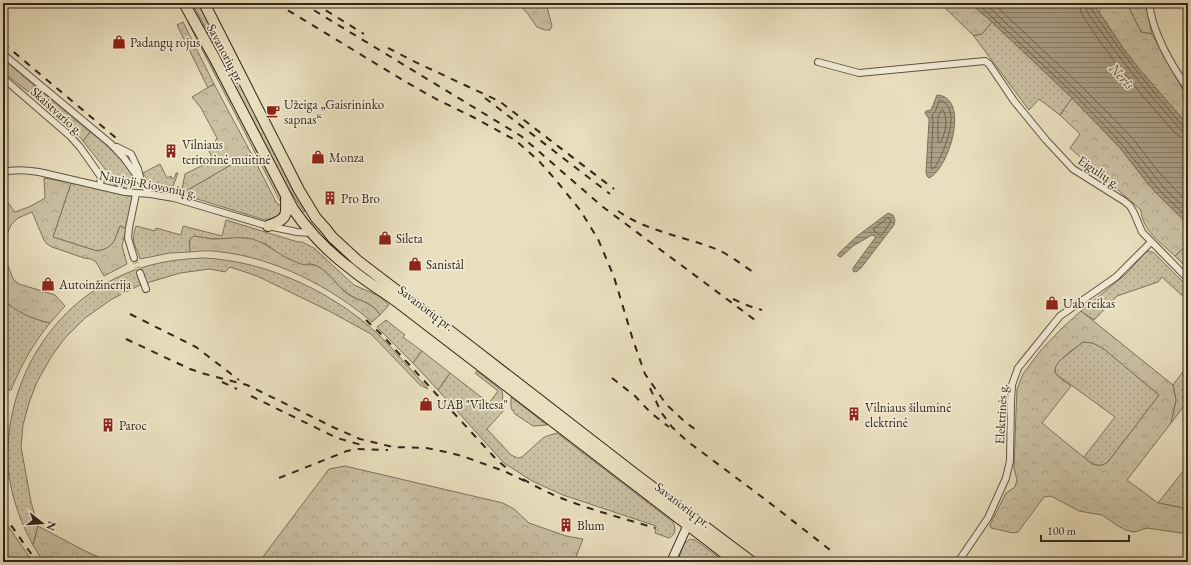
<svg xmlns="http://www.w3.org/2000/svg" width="1191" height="565" viewBox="0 0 1191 565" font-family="'EB Garamond',serif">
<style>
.grass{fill:url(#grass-dots);stroke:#7e735e}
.forest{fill:url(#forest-crowns);stroke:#7e735e;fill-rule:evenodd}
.water{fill:url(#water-rules);stroke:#7b6f5b}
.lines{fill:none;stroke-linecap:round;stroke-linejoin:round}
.shore{stroke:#6e6350;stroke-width:1}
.minor-tunnel{stroke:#c4ba9d;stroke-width:6;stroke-dasharray:6 3;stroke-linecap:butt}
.minor-casing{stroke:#605443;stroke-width:8}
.secondary-casing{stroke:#32261a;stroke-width:10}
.trunk-casing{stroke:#32261a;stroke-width:12}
.minor{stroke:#f1ead5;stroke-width:6}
.secondary{stroke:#f1ead5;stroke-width:8}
.trunk{stroke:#e9dfbe;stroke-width:10}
.rail{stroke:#32261a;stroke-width:2;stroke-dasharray:7 7;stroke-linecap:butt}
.labels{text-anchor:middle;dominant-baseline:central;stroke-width:3.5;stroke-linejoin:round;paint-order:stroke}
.poi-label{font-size:13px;fill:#32261a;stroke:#f1ead5;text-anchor:start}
.street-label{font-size:13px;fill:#32261a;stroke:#f1ead5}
.water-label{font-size:14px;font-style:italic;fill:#564b3a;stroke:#f1ead5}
</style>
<defs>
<pattern id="grass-dots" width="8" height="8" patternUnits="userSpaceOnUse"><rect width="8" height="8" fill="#cac0a2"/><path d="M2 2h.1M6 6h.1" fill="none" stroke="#aea58b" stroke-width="1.8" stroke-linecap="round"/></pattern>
<pattern id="forest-crowns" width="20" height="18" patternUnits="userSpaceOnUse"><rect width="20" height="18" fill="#cac0a2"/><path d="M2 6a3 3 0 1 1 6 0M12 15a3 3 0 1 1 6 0" fill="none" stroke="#aea58b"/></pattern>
<pattern id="water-rules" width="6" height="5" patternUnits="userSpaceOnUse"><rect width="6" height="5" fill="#aba086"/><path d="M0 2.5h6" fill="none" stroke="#8c826d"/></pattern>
</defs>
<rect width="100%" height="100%" fill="#e9dfbe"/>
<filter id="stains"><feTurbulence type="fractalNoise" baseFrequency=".005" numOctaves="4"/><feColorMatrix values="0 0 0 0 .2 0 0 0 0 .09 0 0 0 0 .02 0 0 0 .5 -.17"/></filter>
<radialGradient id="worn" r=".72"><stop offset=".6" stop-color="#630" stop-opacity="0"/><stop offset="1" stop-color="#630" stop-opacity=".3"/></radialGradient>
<path class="grass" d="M192,3H199L218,42L219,45L218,46H215Z
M1128,3H1147L1148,16L1152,34L1141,32L1130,10Z
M189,21L282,197V202L280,201L188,22Z
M183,22L214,84L208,88L177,25Z
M992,22L1072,98L1060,115L1039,99L1029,110L973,35H976L982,34Z
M224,54L226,56L294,192L306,211L304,212L291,192L286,185L220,58Z
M90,132C109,147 124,158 135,181L132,187C124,191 112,185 108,178L110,175L83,141Z
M251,153L276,202L281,206L282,209C279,217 272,218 265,220L181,194Z
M160,164L167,178L171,176L172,179L175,177L176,173H178L172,189C155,188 151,187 143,173Z
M71,183L133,197L126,229L120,226C114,241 114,248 97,251L53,237Z
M226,220L288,239L298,242H302L314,248L354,285L379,296L389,305L380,315C372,301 359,302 347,293C336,285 330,274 319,267C314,264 309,263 303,265L282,256L266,244L245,238L213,239L194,236L189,241L190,252L170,253L140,259C139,254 137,251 135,246C132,239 134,233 136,226L155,231L156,228L181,235L183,226L222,236Z
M1188,244V269L1175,256Z
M1149,251L1154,253L1188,287V301L1162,277L1158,282L1117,296L1094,320L1081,311L1126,274L1146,252Z
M204,258C267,261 333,292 379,335C396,352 412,371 428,389L420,385L371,334L329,311L257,276L230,267L225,272L210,269L180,273L140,285L112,299L85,318L65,338L51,357L37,382L29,403L23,425L21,447L31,502L38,526L33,545C21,523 13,501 9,476C0,396 43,313 116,278C144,264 173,259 204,258Z
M3,299C15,311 33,319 50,323C33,344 21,365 11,390L3,389Z
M386,320L405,335L403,337L422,351L413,363L377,327Z
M1083,342L1093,343L1104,349L1159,395L1108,462C1099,469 1092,464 1084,457L1115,417L1056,374L1055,369L1057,363Z
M1188,365V401L1171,423L1176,400L1173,385Z
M477,371L502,391L504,410L487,429L511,455L518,458L522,457L543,438L547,436L557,433L673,522C676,529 676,534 669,538L655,533L656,526L563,495L532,481L504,463L438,390L450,373L489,403L498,391L475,373Z
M511,397L547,425L533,426L515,414L511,408Z
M1188,465V509L1158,503Z
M690,539L695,540L721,559L719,562H677L684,544Z"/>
<path class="forest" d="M518,3H546L552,26L550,30H545L537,27L528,14Z
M940,3H970L992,22L982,34L976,35H973Z
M1103,3H1128L1130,10L1141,32L1152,34L1185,94L1188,96V125L1140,70L1123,48L1099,12Z
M3,59L90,132L83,141L64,117L22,87L3,72Z
M214,84L251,153L181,194L185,174L213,160L209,151L217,138L201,108L192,97Z
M1072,98L1121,149L1145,180L1157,194L1188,224V244L1175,256C1161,243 1142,230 1141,210L1070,148L1080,134L1060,115Z
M44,178L71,183L53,237L97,251C114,248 115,240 120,226L126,229L122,246L127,264L104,276L96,262L91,259L84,258L52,247L47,244L44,240L32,212L18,218L11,225L7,234L4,249V255L13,279L19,284L55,295L65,306L50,323C32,319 16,312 3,299V197L6,200L15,212L31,206L45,198Z
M194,236C200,237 207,238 213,239C226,239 239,236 252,239C264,242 272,250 282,255C288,259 295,262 301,264C307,266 312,263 319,267C329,273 336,284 345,292C357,302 371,300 380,315L372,322C331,287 275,258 221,252C211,250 200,251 190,252C190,246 188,239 194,236Z
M1081,311L1173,385L1176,400L1171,423L1127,480L1158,503L1188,509V534L1147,528L1138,531L1134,532L1126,530L1118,526L1102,515L1079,511L1051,496L1044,497L1018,532L1013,533L991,528L990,525L1006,493L1015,487L1017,480L1014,468L1016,412L1017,389L1023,374L1041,350L1062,328ZM1083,342L1093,343L1104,349L1159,395L1108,462C1102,466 1099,466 1092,464L1042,423L1071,386C1068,383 1058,378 1056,374C1049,364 1076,348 1083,342Z
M422,351L450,373L438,390L413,363Z
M345,466L503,503L514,509L529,523L566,536L583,539L574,562H259L329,469Z
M3,519L33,562H3Z
M38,526L85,551L110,562H56L49,559L42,560L33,545Z"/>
<path class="water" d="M970,3H1093L1123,48L1140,70L1188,125V224L1157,194L1145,180L1121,149L1106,133L1072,98L992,22Z
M937,95C971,97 949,169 929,178L927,176L926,172L929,121V119L925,113L926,111L931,110Z
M888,213L893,215L895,220L894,225L861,268L856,272L853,271V268L875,238V236L872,235L853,246L841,257L838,256V254L856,237Z"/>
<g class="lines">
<path class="shore" d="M977,3L1075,95L1109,130L1124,147L1160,191L1188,218
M985,3L1078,92L1113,127L1128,143L1164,188L1188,211
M993,3L1082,87L1117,122L1133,139L1157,170L1188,203
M1079,3C1079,14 1089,24 1094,33C1119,69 1147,101 1175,133L1181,137L1188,138
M1085,3C1085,12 1093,20 1098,27C1123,64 1151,96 1180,129L1184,132H1188
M1090,3C1091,11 1099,20 1104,27C1128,62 1155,94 1183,126L1188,127
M940,100C964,108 943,154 935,167L932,169L931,167L933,122L932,115L935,112Z
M943,110C949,119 945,133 941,142L939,143L938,141V117L941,111Z
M888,218L891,220L890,223L882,235H879L874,231V229Z"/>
<path class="minor-tunnel" d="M134,258L140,273"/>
<g class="minor-casing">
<path id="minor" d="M1149,3C1153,34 1170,63 1188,89
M3,54L111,144L124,158L150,194
M818,62L859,73L985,61L989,64L1014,101L1046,140L1073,169L1124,201L1130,206L1134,213L1142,232L1188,279
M3,78L70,136L80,147L101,177L100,186
M117,147L131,154L138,169L140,177
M3,172C15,169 27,170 39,172L125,192L150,194L174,198L268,226L297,232L311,233
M134,258L128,238L129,228L136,194
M140,273L146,289
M958,562L988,518L1006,478L1010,461L1011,401L1012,385L1018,368L1060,316L1116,277L1151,242"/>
</g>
<g class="secondary-casing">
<path id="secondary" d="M671,562L690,520"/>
</g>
<g class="trunk-casing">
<path id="trunk" d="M184,3L215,59L293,209C309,232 328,252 351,269C365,281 381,290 396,301L736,562
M204,3L299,190L316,218L325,228L332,237L358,261L471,347L635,474L752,562
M268,226C286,219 287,218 286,199"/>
</g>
<use href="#minor" class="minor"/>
<use href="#secondary" class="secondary"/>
<use href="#trunk" class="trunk"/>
<path class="rail" d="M276,3L406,82L436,99L473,117L515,140L538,160L555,179L580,210L598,239L614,277L633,340L645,374L666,404L684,421L696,430
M302,3L521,136L603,207L759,323
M314,3L364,34
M3,43L116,138
M388,48L411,60L499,101L614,189
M485,98L610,194
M618,211C648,232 683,236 716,249C729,254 743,266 755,273
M733,299L749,306L762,310
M130,314L196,347L239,380
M366,320L381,334L496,459L510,471
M126,339L190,369L205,374L247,385L335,428L360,439L393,447L426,448L446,452L462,456L504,471L527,482
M612,378L635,396L651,413L669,427
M222,382L237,389
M650,388L661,412L672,427L687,441L766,500L834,553
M251,396L337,438L365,446
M279,478L347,451L358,449L388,450
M523,479C561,503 613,515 655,528
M3,514L37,562"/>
</g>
<defs>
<g id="shop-bare" transform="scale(1.08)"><path d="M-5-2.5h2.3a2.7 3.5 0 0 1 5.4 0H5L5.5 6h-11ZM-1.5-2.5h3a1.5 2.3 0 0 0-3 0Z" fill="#8f2418" stroke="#f1ead5" stroke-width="2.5" paint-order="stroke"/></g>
<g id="cafe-bare" transform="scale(1.08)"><path d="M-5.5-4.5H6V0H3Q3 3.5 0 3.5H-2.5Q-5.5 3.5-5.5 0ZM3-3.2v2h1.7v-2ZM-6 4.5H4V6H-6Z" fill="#8f2418" stroke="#f1ead5" stroke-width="2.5" paint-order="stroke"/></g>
<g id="building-bare" transform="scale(1.08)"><path d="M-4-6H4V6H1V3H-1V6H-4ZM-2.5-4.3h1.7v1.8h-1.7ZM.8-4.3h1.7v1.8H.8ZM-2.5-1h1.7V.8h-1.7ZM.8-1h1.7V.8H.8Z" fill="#8f2418" stroke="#f1ead5" stroke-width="2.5" paint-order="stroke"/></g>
</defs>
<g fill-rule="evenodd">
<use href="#shop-bare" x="119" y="42"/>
<use href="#cafe-bare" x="273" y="111"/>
<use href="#building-bare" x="171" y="151"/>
<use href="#shop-bare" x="318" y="157"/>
<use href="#building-bare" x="330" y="198"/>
<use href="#shop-bare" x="385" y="238"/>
<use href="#shop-bare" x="415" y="264"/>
<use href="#shop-bare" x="48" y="284"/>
<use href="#shop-bare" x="1052" y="303"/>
<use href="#shop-bare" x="426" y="404"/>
<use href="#building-bare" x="854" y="414"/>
<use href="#building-bare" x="108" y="425"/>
<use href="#building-bare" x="566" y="525"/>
</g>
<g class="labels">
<g class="poi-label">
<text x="130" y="42">Padangų rojus</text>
<text x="284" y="104">Užeiga „Gaisrininko<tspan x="284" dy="15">sapnas“</tspan></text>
<text x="182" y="144">Vilniaus<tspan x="182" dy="15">teritorinė muitinė</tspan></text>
<text x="329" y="157">Monza</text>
<text x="341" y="198">Pro Bro</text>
<text x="396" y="238">Sileta</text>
<text x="426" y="264">Sanistål</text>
<text x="59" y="284">Autoinžinerija</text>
<text x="1063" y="303">Uab reikas</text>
<text x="437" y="404">UAB "Viltesa"</text>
<text x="865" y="407">Vilniaus šiluminė<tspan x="865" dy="15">elektrinė</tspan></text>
<text x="119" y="425">Paroc</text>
<text x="577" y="525">Blum</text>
</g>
<g class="street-label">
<text transform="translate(226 54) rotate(62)">Savanorių pr.</text>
<text transform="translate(57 111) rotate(42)">Skaistvario g.</text>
<text transform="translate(1099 172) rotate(34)">Eigulių g.</text>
<text transform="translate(148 184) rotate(11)">Naujoji Riovonių g.</text>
<text transform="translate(426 308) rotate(37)">Savanorių pr.</text>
<text transform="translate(1001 414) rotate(-87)">Elektrinės g.</text>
<text transform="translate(683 505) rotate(37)">Savanorių pr.</text>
</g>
<g class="water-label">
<text transform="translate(1122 76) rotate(47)">Neris</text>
</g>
</g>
<rect width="1191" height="565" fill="none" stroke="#e9dfbe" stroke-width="16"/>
<rect x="4" y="4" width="1183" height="557" fill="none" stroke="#32261a" stroke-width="2"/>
<rect x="8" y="8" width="1175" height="549" fill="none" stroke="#32261a"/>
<g transform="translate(42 523) rotate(107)" stroke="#f1ead5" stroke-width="3" paint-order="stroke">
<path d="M0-3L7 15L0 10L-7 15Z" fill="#32261a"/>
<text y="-6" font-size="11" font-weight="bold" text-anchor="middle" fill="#32261a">N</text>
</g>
<path d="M1041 535v6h88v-6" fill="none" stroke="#32261a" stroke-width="2"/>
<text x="1047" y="535" font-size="12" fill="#32261a" stroke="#f1ead5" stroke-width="3" paint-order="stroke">100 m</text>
<rect width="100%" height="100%" filter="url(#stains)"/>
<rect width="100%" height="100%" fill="url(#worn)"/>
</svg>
